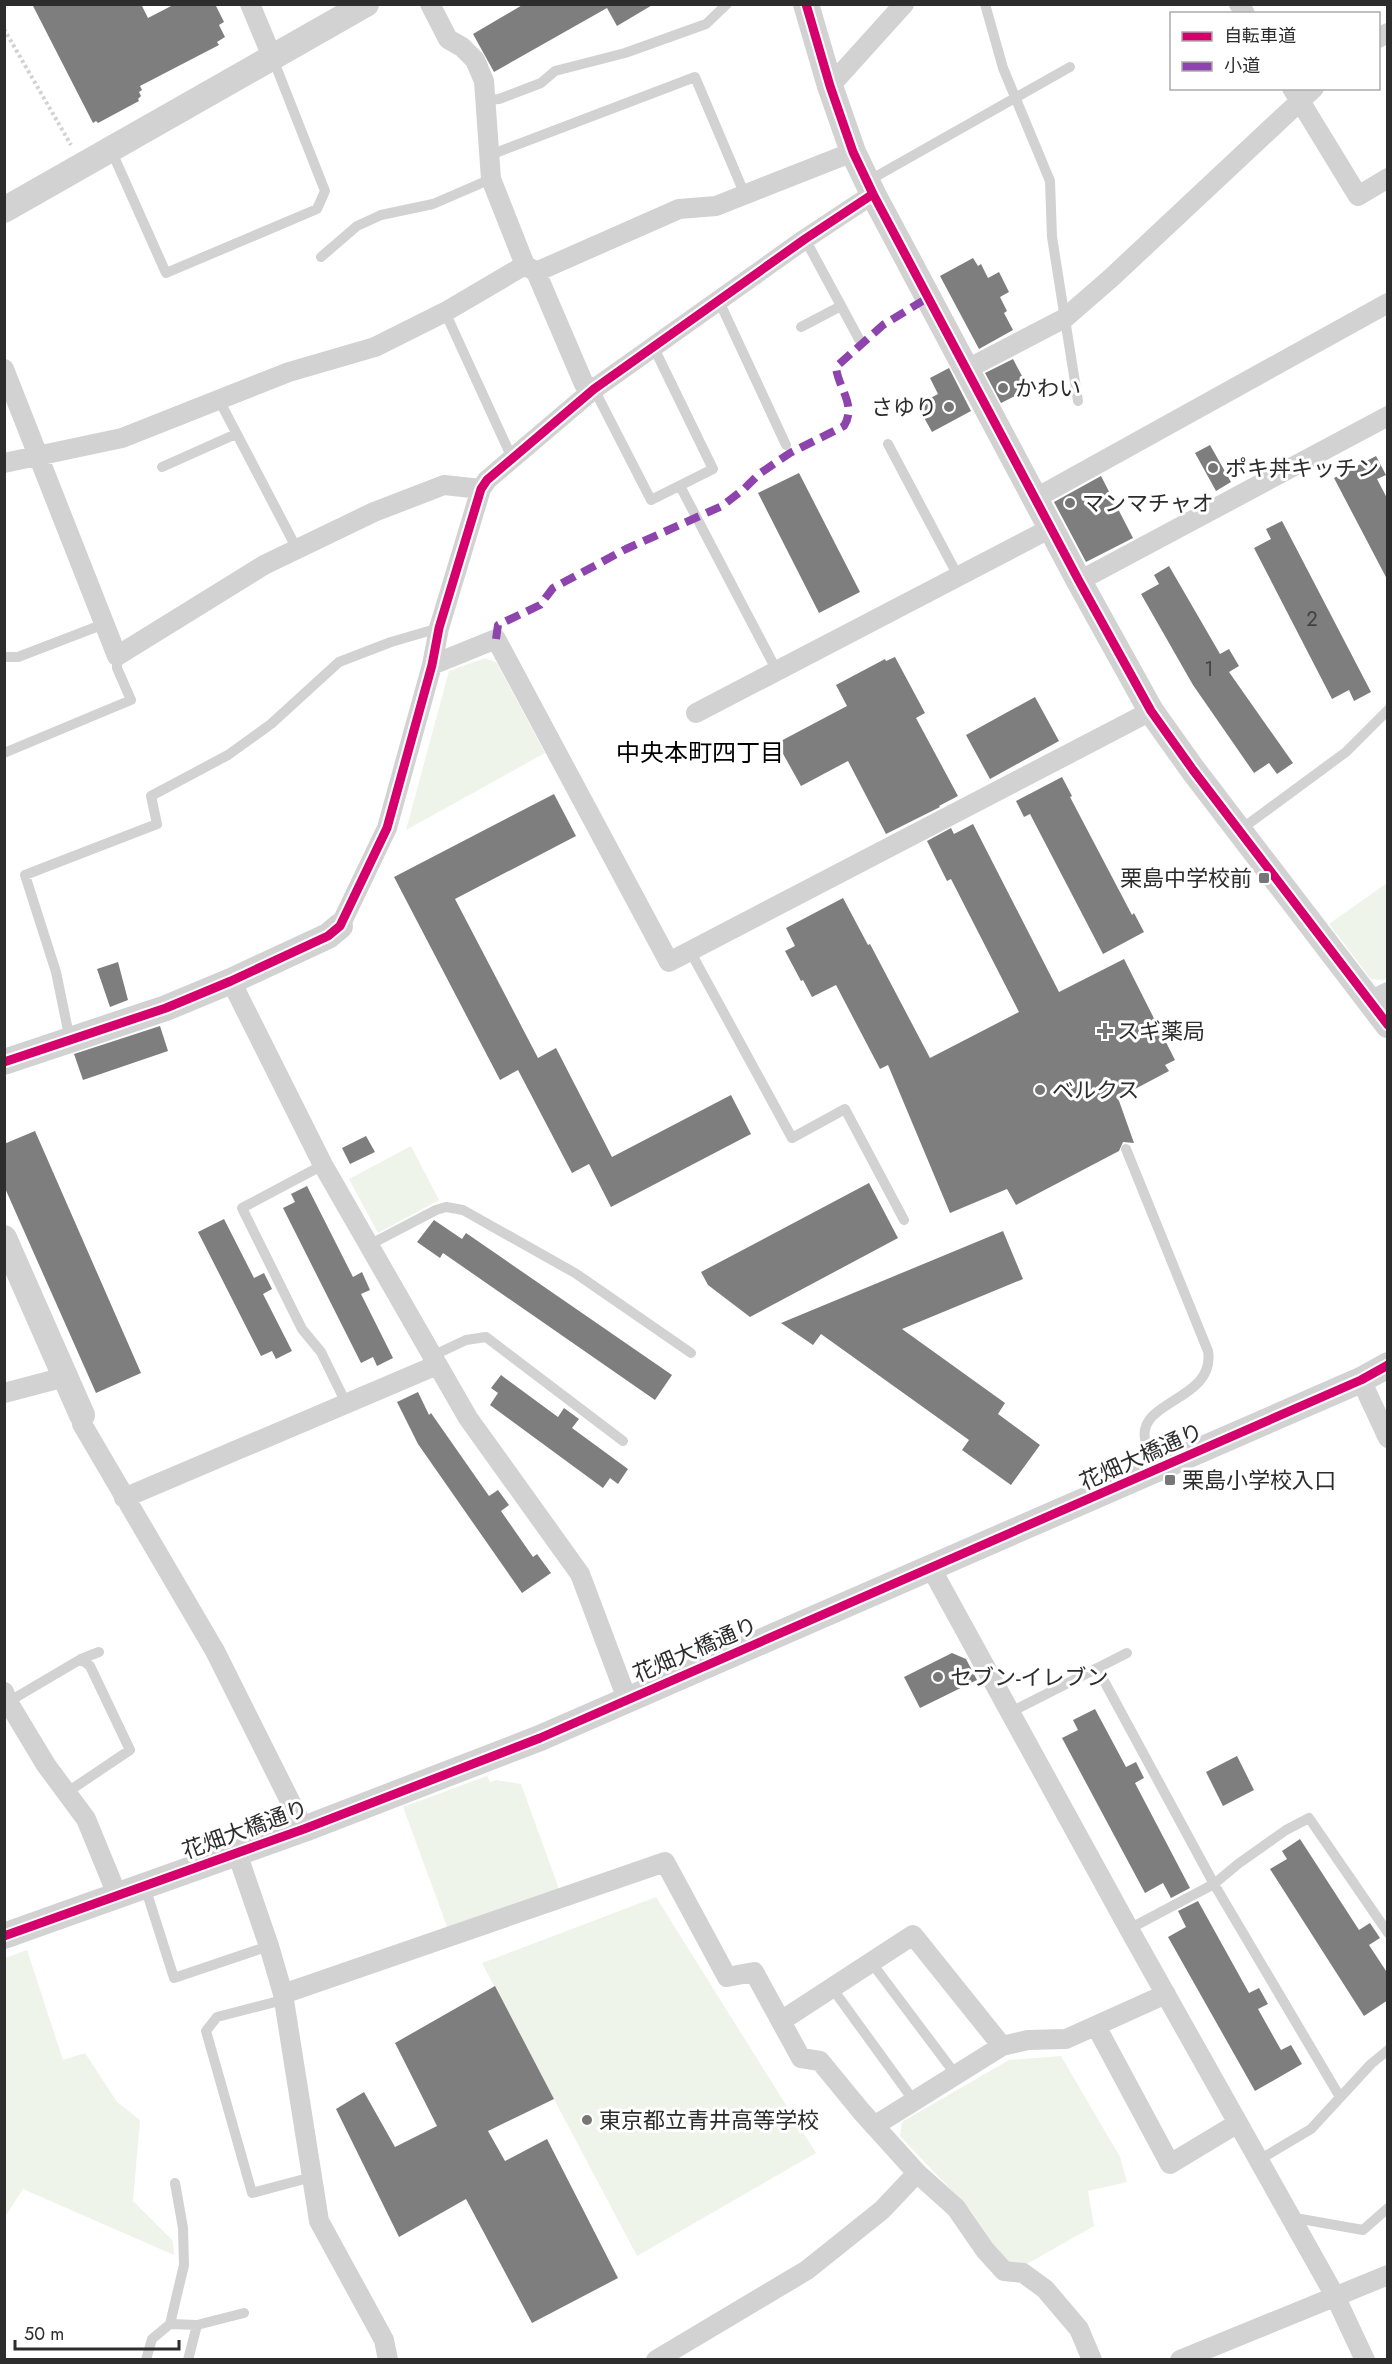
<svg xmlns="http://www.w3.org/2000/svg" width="1392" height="2364" viewBox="0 0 1392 2364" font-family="Jost,'Noto Sans JP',sans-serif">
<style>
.green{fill:#eef4ea}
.building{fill:#7e7e7e}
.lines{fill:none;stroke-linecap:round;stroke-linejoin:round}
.path{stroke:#d2d2d2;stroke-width:4;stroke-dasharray:3 3;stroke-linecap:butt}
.service{stroke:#d2d2d2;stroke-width:10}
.minor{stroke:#d2d2d2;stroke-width:20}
.tertiary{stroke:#d2d2d2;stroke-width:26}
.quiet{stroke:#8e44ad;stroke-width:8;stroke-dasharray:15 8;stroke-linecap:butt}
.cycleway-casing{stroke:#fff;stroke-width:13}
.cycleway{stroke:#d6006c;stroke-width:9}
.poi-dot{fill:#767676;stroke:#fff;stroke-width:2}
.labels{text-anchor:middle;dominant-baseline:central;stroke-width:6;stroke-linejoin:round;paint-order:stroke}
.number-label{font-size:20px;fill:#414141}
.poi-label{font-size:22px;fill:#2d2d2d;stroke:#fff;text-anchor:start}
.street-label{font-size:22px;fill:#2d2d2d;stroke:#fff}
.neighbourhood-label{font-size:24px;fill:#000;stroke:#fff}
</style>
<rect width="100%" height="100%" fill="#fff"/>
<path class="green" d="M485,658L497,663L545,753L406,830L449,671Z
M1387,883L1388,978L1383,980L1371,979L1329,924Z
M411,1146L439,1200L378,1233L349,1179Z
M487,1776L490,1782L497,1780L521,1784L559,1889L448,1929L403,1807Z
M656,1897L816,2153L637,2256L482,1963Z
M27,1950L63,2060L85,2053L117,2102L140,2120L133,2201L173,2241L174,2255L23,2189L5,2217V1958Z
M1061,2056L1120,2157L1127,2182L1088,2191L1094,2226L1025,2265H1007L971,2211L900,2136L902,2122L1009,2060Z"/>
<path class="building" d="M32,4H141L148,18L175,4H215L224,22L219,25L225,37L217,42L219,45L140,86L142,90L139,92L141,96L138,99L139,101L98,123L96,121L93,123Z
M524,4H654L617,26L607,8L494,72L473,34Z
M973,258L978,266L981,264L988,278L999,272L1009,292L1000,297L1007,311L1004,313L1013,330L979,349L940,276Z
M1013,359L1029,389L1001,403L985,373Z
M949,368L971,411L932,432L917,405L938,394L930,378Z
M1210,445L1231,482L1216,491L1195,453Z
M1376,456L1386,475L1377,479L1388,500V581L1334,478Z
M799,473L860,592L819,613L758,493Z
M1101,476L1133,538L1086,562L1054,502Z
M1282,521L1371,692L1354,701L1349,690L1332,699L1254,548L1271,539L1266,529Z
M1169,566L1220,654L1229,649L1239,666L1229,672L1293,763L1277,774L1269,763L1254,773L1193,685L1141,594L1159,584L1154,575Z
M895,657L925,713L916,718L958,796L939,806L940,807L886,834L848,761L801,786L777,743L847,706L836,685L885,659L886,661Z
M1035,697L1059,741L990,779L966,735Z
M1062,777L1072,796L1070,797L1132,915L1134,913L1144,932L1103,954L1030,814L1024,817L1016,801Z
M554,794L576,836L455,899L538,1058L556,1048L612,1157L731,1095L751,1134L611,1207L589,1164L572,1173L518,1070L500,1080L394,877Z
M973,824L1059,992L1124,959L1175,1060L1165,1065L1169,1071L1118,1098L1134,1143L1123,1142L1119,1151L1016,1205L1007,1189L950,1213L888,1065L880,1069L836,985L812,997L803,980L801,981L785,951L795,946L786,928L843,898L868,945L870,944L930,1058L1019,1012L951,879L947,881L927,841L951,828L954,834Z
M118,962L128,1000L110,1007L97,969Z
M160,1026L168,1051L83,1080L74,1054Z
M35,1131L141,1373L96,1393L4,1186V1144Z
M366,1136L375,1152L350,1164L342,1148Z
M869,1183L898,1238L750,1317L708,1285L701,1272Z
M307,1186L353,1277L362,1272L370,1290L361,1294L393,1358L377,1366L373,1357L361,1363L283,1208L295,1202L291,1194Z
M224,1219L254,1278L264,1273L272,1289L263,1294L292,1351L276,1359L272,1351L261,1356L198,1232Z
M434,1220L462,1239L466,1233L672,1375L655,1400L443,1253L440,1258L417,1242Z
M1003,1231L1023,1279L902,1329L1005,1403L998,1414L1040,1445L1011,1485L962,1450L969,1440L821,1334L813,1345L781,1323Z
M501,1375L558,1417L564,1408L579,1419L572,1428L628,1469L618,1484L610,1478L603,1488L490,1405L498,1393L491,1388Z
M418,1392L429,1415L431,1413L489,1496L498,1490L509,1505L501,1511L533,1557L537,1554L551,1573L522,1593L418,1444L397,1402Z
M952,1653L966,1659L977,1680L920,1708L904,1677Z
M1095,1709L1126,1767L1136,1762L1144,1778L1135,1783L1190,1888L1171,1898L1163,1883L1145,1893L1062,1738L1078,1730L1073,1720Z
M1237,1756L1254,1790L1223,1806L1206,1772Z
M1300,1839L1359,1930L1370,1923L1380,1938L1369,1945L1388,1974V2000L1364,2016L1270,1869L1287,1859L1282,1851Z
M1198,1901L1249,1993L1259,1988L1268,2004L1258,2009L1281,2050L1291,2045L1302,2064L1255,2091L1168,1937L1186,1927L1178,1911Z
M495,1986L554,2099L488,2131L505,2161L547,2139L618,2278L532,2323L466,2199L399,2237L336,2109L364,2092L395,2147L437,2126L395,2043Z"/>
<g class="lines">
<path class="path" d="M4,29L71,145"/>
<path class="service" d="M985,4L1003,68L1050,181L1052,237L1078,401
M486,100L499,99L541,83L555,71L625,53L706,24L727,4
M111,150L166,273L317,209L325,191L273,59
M490,155L695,77L745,195
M868,181L1070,67
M805,239L859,339
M321,257L357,226L381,215L433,204L491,179
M719,301L786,445
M445,312L512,458
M801,327L841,306
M594,389L651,500L713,469L653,346
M218,398L297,549
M888,444L958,576
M162,467L236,434
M680,486L777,671
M7,657H18L104,624
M4,753L131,700L117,668V656
M1240,830L1346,752L1388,710
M690,951L792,1138L845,1109L904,1220
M70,1040L56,972L25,875L157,824L151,796L228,755L271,724L339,662L391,642L439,628
M1126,1149L1208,1351C1216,1400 1138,1400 1145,1439C1147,1449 1154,1460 1158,1469
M323,1165L242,1208L302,1329L321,1352L346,1403
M369,1245L436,1210L446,1207L463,1210L575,1273L691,1353
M432,1356L466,1340L486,1337L623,1441
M81,1659L99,1652
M1097,1668L1214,1884L1340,2097
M8,1702L81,1659L90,1666L130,1750L66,1793
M1011,1712L1127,1653
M145,1887L174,1978L269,1946
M1129,1929L1214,1884L1238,1864L1286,1830L1309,1818L1388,1933
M871,1962L956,2075
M832,1988L914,2101
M283,2000L217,2017L206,2031L252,2193L312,2177
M1259,2160L1311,2129L1371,2064L1388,2050
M1293,2222L1301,2219L1363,2230L1388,2208
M170,2324L197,2325L244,2313
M146,2360L152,2339L170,2324L184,2265L183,2228L175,2183
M188,2360L197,2325"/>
<path class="minor" d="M250,4L273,59
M430,4L448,39L462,47L475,60L484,81L491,179L525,265L536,272L584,384L594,389
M1239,4L1245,14
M1378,38L1388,33
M830,86L904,4
M1292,88L1358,196L1388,178
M536,272L679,209L716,206L853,152
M4,369L117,656L264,565L374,512L444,485L481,489
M967,369L1065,318L1111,278L1314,88
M4,463L122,438L289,372L375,347L445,312L525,265
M1036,498L1388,303
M1079,581L1388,416
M432,665L496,639L669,962L1151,711
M696,713L1051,528
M340,926L387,828L432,665L439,628L481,489L487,480L594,389L805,239L873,194
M231,981L323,1165L468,1418L580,1574L627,1699
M1370,1001L1388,992
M1361,1380L1388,1438
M4,1393L65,1377
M82,1415V1424L215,1651L304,1829
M124,1498L437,1365
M931,1568L1129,1929L1335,2296L1365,2360
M4,1692L8,1702L46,1765L86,1819L118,1897
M237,1853L269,1946L283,1994L319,2221L384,2340L388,2360
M283,1994L665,1862L727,1977L754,1972L801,2058L820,2061L861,2111L917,2173L956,2208L985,2250L1004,2271L1023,2273L1045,2289L1079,2329L1092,2360
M781,2021L913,1935L1002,2046
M1096,2026L1170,2164L1238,2123
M874,2126L1002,2046L1028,2040L1066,2039L1166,1994
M656,2360L807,2270L882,2210L917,2173
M1180,2360L1388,2275"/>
<path class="tertiary" d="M806,4L830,86L853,152L873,194L1079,581L1151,711L1193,770L1388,1025
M4,210L366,4
M4,1062L166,1008L231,981L328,936L340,926
M4,1238L82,1415
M4,1936L304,1829L540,1738L1361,1380L1388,1365"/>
<path class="quiet" d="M496,639L498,625L540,605L553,588L626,549L722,506L744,489L759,474L790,453L844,426C857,405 838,388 836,367L883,325L929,297"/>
<g class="cycleway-casing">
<path id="cycleway" d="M806,4L830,86L853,152L873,194L1079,581L1151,711L1193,770L1388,1025
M4,1062L166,1008L231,981L328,936L340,926L387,828L432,665L439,628L481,489L487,480L594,389L805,239L873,194
M4,1936L304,1829L540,1738L1361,1380L1388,1365"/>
</g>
<use href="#cycleway" class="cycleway"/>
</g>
<g class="poi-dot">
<circle cx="1003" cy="388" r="6"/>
<circle cx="949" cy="407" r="6"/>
<circle cx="1213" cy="468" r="6"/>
<circle cx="1070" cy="503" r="6"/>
<rect x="1258" y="872" width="12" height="12" rx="3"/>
<path d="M1102 1022h6v6h6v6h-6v6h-6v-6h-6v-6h6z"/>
<circle cx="1040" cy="1090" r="6"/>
<rect x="1164" y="1474" width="12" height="12" rx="3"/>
<circle cx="938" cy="1677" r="6"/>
<circle cx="587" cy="2120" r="6"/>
</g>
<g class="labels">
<g class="number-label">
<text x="1312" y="619">2</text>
<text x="1209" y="669">1</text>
</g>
<g class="poi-label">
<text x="1015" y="388">かわい</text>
<text x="937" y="407" text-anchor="end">さゆり</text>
<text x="1225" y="468">ポキ丼キッチン</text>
<text x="1082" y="503">マンマチャオ</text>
<text x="1252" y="878" text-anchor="end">栗島中学校前</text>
<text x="1117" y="1031">スギ薬局</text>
<text x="1052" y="1090">ベルクス</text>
<text x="1182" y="1480">栗島小学校入口</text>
<text x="950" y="1677">セブン-イレブン</text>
<text x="599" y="2120">東京都立青井高等学校</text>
</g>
<g class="street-label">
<text transform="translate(1141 1456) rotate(-24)">花畑大橋通り</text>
<text transform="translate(695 1649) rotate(-23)">花畑大橋通り</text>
<text transform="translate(245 1829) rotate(-20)">花畑大橋通り</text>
</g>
<g class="neighbourhood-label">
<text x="700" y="752">中央本町四丁目</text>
</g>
</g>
<rect width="1392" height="2364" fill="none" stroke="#2d2d2d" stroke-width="12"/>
<rect x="1170" y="12" width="210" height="78" fill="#ffffff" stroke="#ababab" stroke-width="1.5"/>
<rect x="1182" y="32" width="30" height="9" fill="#d6006c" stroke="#ababab" stroke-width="1.5"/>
<text x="1224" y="42" font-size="18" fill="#2d2d2d">自転車道</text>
<rect x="1182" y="62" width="30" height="9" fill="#8e44ad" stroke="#ababab" stroke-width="1.5"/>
<text x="1224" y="72" font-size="18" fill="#2d2d2d">小道</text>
<path d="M15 2340v9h164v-9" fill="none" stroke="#2d2d2d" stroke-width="3"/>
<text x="24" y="2340" font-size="18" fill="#2d2d2d" stroke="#ffffff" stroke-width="4.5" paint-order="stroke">50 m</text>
</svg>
